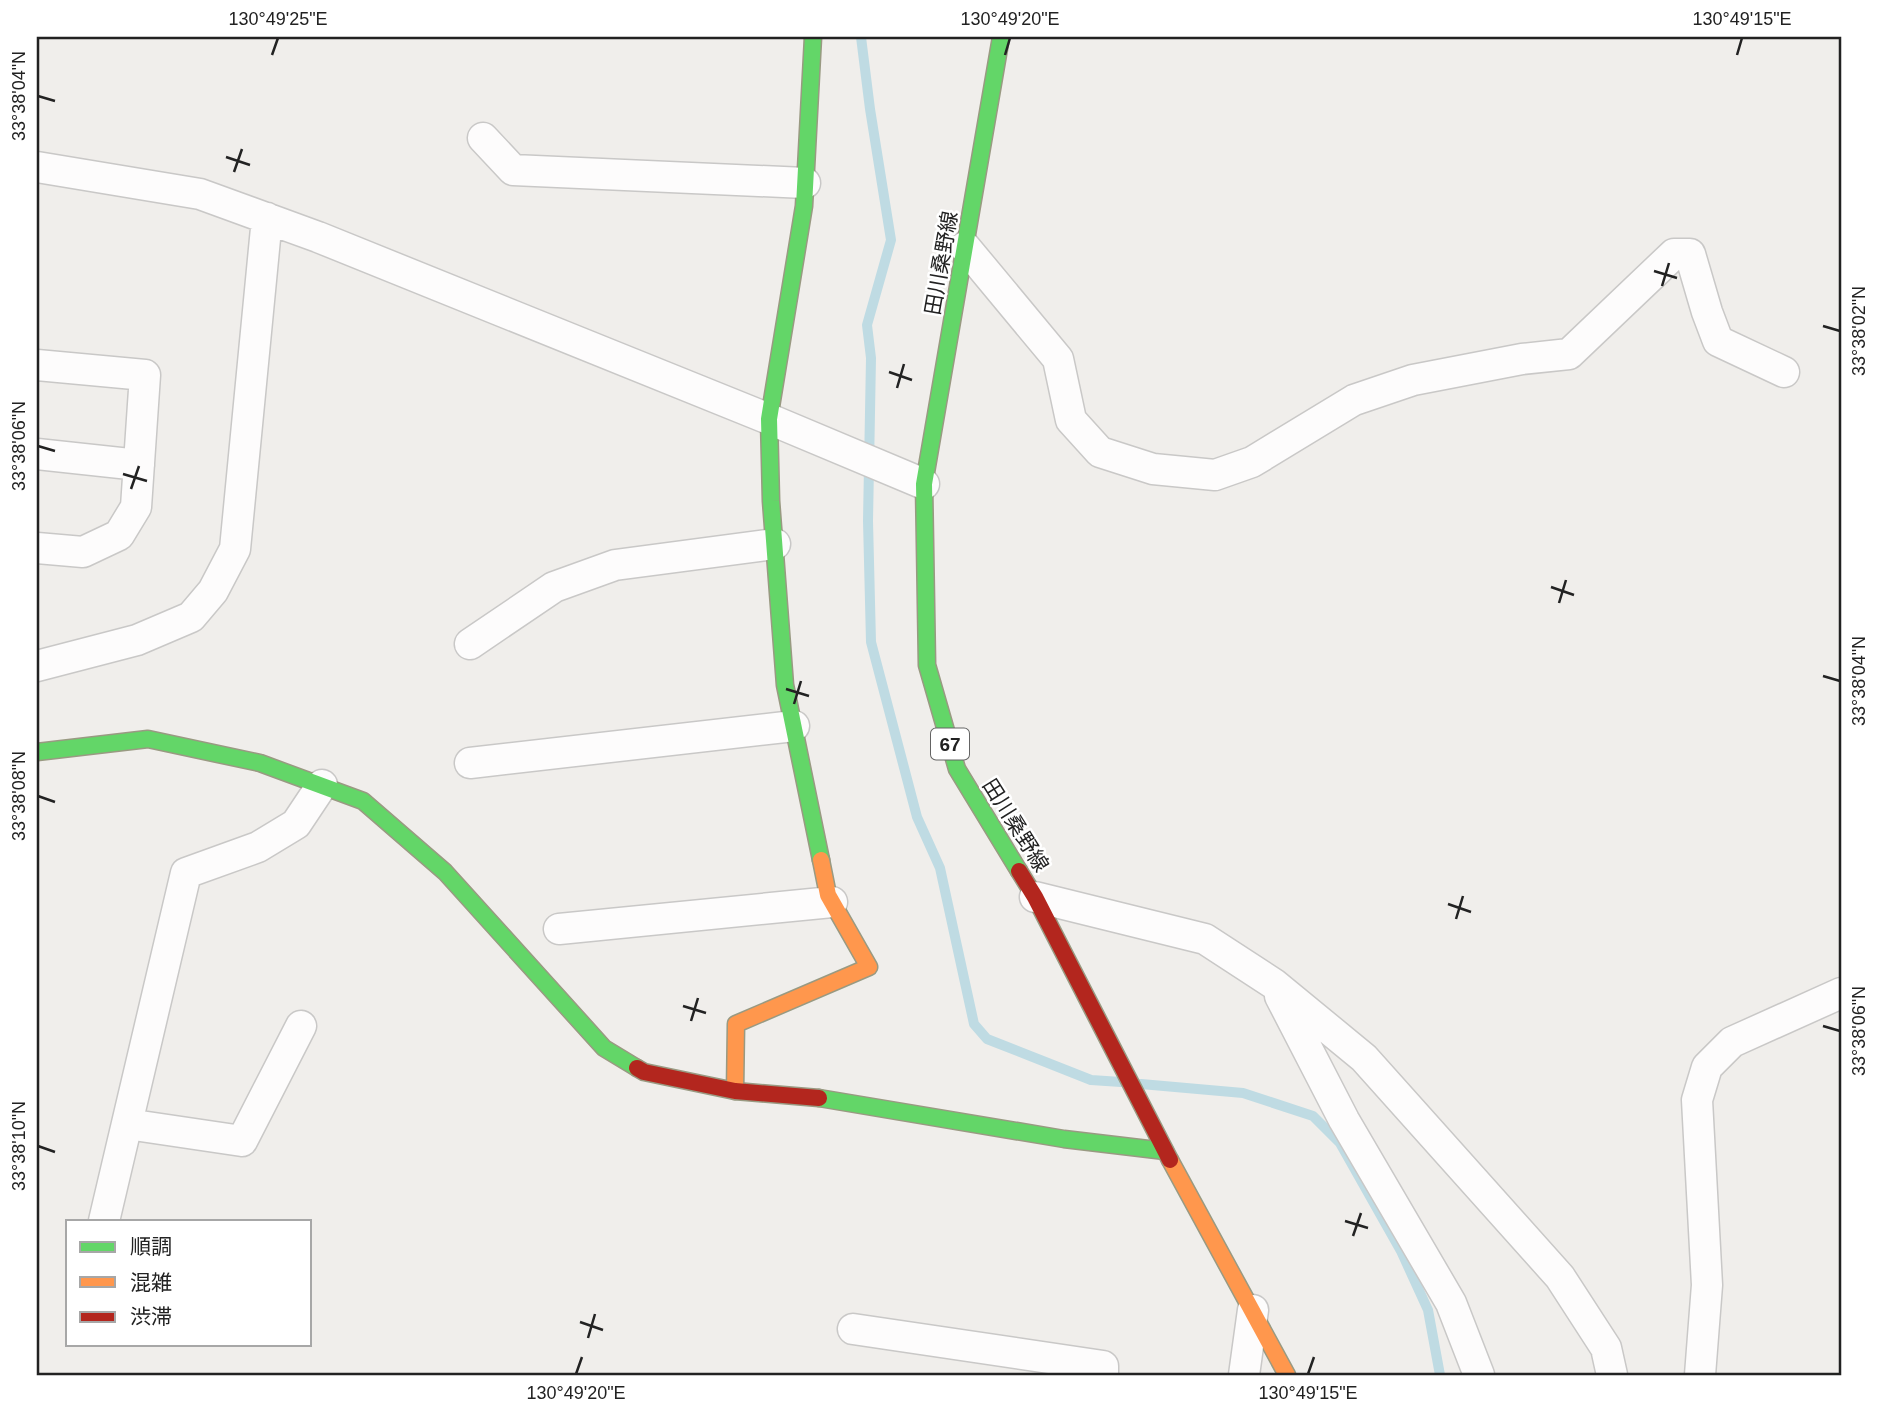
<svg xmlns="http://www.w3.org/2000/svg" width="1878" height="1412" viewBox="0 0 1878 1412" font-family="Arial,'Noto Sans JP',sans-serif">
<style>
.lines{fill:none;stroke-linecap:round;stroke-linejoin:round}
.stream{stroke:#bfdbe3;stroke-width:10}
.street-casing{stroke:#c9c8c7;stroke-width:33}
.fast-casing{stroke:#999a82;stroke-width:19}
.slow-casing{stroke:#999a82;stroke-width:19}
.jam-casing{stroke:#999a82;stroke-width:19}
.street{stroke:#fdfcfc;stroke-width:30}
.fast{stroke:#63d668;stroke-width:16}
.slow{stroke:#ff974d;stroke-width:16}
.jam{stroke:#b3261e;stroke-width:16}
.ticks{fill:none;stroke:#222;stroke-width:2.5}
.labels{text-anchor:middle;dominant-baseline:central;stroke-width:5;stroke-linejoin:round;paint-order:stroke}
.shield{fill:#fff;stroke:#646464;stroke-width:2}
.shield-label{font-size:19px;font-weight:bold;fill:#222}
.street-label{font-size:21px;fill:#222;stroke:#fff}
.neatline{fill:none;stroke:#222;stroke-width:2.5}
.ticks-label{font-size:18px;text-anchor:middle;fill:#222}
</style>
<rect width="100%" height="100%" fill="#f0eeeb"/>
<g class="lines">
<path class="stream" d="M861,37L870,109L891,240L867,325L871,358L868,521L871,642L917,817L940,868L974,1024L987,1039L1091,1080L1121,1082
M1141,1084L1243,1093L1313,1116L1340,1143L1401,1251L1428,1310L1440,1375"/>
<g class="street-casing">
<path id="street" d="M483,138L513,170L805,183
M37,167L200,194L318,237L769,419L924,484
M965,247L1058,359L1071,420L1100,452L1153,469L1215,475L1252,462L1354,400L1413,380L1522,359L1569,354L1674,254H1690L1707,312L1718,341L1784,372
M37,365L145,375L136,507L119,535L83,552L37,548
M37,454L139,465
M470,644L554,587L615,565L775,544
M37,666L137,640L191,617L213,591L235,549L267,218
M470,763L794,726
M1035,897L1205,939L1274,984L1364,1058L1560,1277L1606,1348L1612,1375
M559,929L832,902
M1280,996L1344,1120L1451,1303L1479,1375
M127,1124L242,1141L301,1026
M104,1221L186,873L258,847L296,824L322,785
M853,1329L1103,1366V1375
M1244,1375L1253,1310
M1700,1375L1707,1285L1697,1100L1707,1067L1732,1042L1841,993"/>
</g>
<g class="fast-casing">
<path id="fast" d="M813,37L804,206L769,419L771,501L785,685L821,860
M1001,37L924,484L927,665L957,769L1019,871
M37,752L148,739L260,763L363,801L445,872L604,1048L637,1068
M819,1098L1064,1139L1165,1151"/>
</g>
<g class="slow-casing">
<path id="slow" d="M735,1091L736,1024L869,967L828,895L821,860
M1170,1160L1287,1375"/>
</g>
<g class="jam-casing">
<path id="jam" d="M1019,871L1035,897L1170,1160
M637,1068L644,1072L735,1091L819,1098"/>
</g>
<use href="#street" class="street"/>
<use href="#fast" class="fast"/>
<use href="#slow" class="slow"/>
<use href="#jam" class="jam"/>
</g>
<path class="ticks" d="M272,55L278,38M1005,55L1010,38M1737,55L1742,38M38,96L55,101M226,157L250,165M234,172L242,149M1654,271L1677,278M1662,286L1669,263M1823,326L1840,331M889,372L912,380M897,388L904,364M38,446L55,451M123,474L147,481M131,489L139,466M1551,587L1574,595M1559,603L1566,580M1823,676L1840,681M786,689L809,696M794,704L801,681M38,796L55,802M1448,904L1471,912M1456,919L1463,896M683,1006L706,1013M691,1021L698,998M1823,1026L1840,1031M38,1146L55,1152M1345,1221L1368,1228M1353,1236L1361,1213M580,1322L603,1330M588,1338L595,1314M576,1374L582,1357M1308,1374L1314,1357"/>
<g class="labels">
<rect class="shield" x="931" y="728.5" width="38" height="31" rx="5"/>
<g class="shield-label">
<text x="950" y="744">67</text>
</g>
<g class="street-label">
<text transform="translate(941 263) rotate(-80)">田川桑野線</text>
<text transform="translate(1016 825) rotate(58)">田川桑野線</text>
</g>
</g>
<rect width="1878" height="1412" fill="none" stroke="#ffffff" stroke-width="77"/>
<rect x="66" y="1220" width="245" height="126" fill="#ffffff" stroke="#a7a7a7" stroke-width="2"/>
<rect x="80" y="1242" width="35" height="10" fill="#63d668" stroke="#a7a7a7" stroke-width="2"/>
<text x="130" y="1254" font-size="21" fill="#222222">順調</text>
<rect x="80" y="1277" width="35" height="10" fill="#ff974d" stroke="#a7a7a7" stroke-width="2"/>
<text x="130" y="1290" font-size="21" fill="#222222">混雑</text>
<rect x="80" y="1312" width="35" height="10" fill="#b3261e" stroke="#a7a7a7" stroke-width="2"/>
<text x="130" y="1324" font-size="21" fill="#222222">渋滞</text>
<rect x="38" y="38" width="1802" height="1336" class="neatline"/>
<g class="ticks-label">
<text x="278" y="25">130°49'25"E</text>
<text x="1010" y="25">130°49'20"E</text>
<text x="1742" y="25">130°49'15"E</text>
<text transform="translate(19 96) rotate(-90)" y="6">33°38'04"N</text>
<text transform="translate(1859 331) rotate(-90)" y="6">33°38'02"N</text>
<text transform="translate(19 446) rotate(-90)" y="6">33°38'06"N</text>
<text transform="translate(1859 681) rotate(-90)" y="6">33°38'04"N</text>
<text transform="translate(19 796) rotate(-90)" y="6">33°38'08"N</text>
<text transform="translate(1859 1031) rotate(-90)" y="6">33°38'06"N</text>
<text transform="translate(19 1146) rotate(-90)" y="6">33°38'10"N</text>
<text x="576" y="1399">130°49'20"E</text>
<text x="1308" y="1399">130°49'15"E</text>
</g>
</svg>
